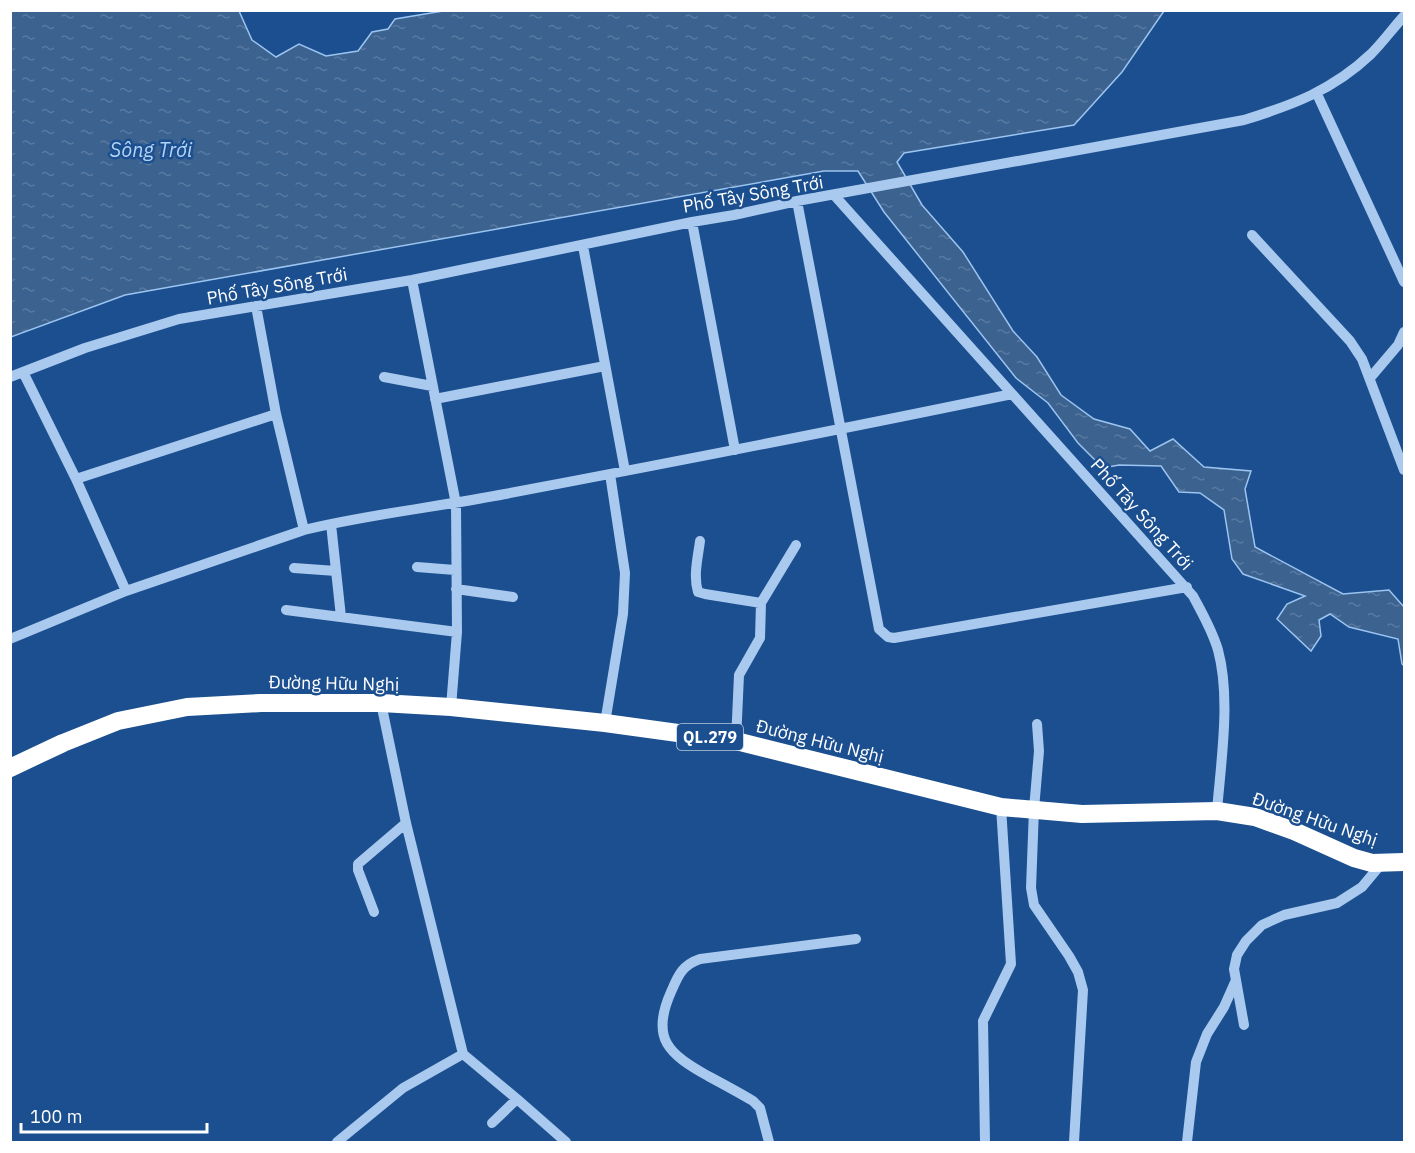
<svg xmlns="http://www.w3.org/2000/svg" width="1415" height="1153" viewBox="0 0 1415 1153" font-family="'IBM Plex Sans',sans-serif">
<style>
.water{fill:url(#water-ripples);stroke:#9cc4f0;stroke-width:1.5}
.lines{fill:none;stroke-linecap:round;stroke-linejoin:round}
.minor{stroke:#a9c9ee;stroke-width:10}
.highway{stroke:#fff;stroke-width:18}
.labels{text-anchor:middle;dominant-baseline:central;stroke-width:5;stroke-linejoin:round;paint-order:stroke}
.shield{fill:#1b4f8f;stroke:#bbcadd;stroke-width:1.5}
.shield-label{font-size:16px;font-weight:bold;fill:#fff}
.street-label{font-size:18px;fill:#fff;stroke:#1b4f8f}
.water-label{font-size:20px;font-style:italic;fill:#b5d3f5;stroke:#1b4f8f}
</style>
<defs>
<pattern id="water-ripples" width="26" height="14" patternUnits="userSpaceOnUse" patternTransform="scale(1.5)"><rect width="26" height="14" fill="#3c6290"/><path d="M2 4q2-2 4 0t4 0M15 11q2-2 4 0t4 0" fill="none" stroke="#597aa1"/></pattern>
</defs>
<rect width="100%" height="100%" fill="#1b4f8f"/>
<path class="water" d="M11,11H239L252,40L276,57L299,44L326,56L358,51L372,32L388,29L395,19L443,11H1164L1122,72L1074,125L904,153L897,162L922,205L963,252L1013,331L1037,357L1061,395L1094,419L1130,429L1150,451L1173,439L1204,467L1251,471L1245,489L1255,547L1343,594L1389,590L1404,607V666L1402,664L1398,639L1349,627L1330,614L1319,620L1321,636L1311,651L1277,619L1287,604L1305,596L1243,574L1232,559L1224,510L1200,493L1179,492L1161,466L1119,465L1103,468L1078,443L1048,403L1016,378L884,212L858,171H824L125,295L11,337Z"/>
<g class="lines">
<path class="minor" d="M1317,94L1404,282
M834,195L1193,596C1202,613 1212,630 1218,650C1231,698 1221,761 1217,811
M797,201L879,629L888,637L894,638L1187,587
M692,222L735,450
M1252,235L1350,341L1362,359L1404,470
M583,246L625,471
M412,280L456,504L457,632L451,707
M256,306L276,414L304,530
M23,372L76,479L126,591
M10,377L85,348L179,319L412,280L692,222L734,215L797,201L1244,120C1293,105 1333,90 1371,54C1383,42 1393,28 1404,16
M384,377L432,386
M1370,378L1398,345L1404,332
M435,399L605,366
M76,479L276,414
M331,524L341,617
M700,541C698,557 693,576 698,592L705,594L761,603
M417,567L455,570
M294,568L336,571
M456,589L513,597
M286,610L457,632
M10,639L126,591L304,530C370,514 438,507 505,494C674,462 843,429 1012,394
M381,703L406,823L463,1054L517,1099L566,1142
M605,723L623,614L625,573L610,474
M1037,724L1039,751L1034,809L1031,888L1034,905L1069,956L1078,972L1083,990L1074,1142
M736,741L739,675L760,638L761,603L796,545
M374,912L358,870V864L406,823
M1244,1025L1234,969L1237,955L1246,941L1262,925L1284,915L1337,903L1362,887L1382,863
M492,1123L517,1099
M337,1142L403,1088L463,1054
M769,1142L760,1108L753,1101C738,1092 723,1084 708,1076C669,1054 650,1039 671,992C678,976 682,965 700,959L856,939
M985,1142L983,1021L1011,964L1001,807
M1187,1142L1196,1062L1207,1034L1224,1007L1236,980"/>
<path class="highway" d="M10,768L63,743L118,721L187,707L261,703H381L451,707L605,723L736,741L1001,807L1082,814L1217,811L1255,817L1294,831L1354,858L1372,863L1404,862"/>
</g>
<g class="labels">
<rect class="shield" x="677" y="724" width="66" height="26" rx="4.5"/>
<g class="shield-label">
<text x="710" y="737">QL.279</text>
</g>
<g class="street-label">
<text transform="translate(753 194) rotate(-10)">Phố Tây Sông Trới</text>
<text transform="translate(277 286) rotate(-10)">Phố Tây Sông Trới</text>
<text transform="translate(1142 514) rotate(48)">Phố Tây Sông Trới</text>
<text transform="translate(334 683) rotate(1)">Đường Hữu Nghị</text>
<text transform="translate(820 741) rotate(14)">Đường Hữu Nghị</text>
<text transform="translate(1315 819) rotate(19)">Đường Hữu Nghị</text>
</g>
<g class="water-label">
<text x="151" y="149">Sông Trới</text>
</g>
</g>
<rect width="1415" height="1153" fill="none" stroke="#ffffff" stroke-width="24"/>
<path d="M21 1123v9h186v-9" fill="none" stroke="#ffffff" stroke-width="3"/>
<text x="30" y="1123" font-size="18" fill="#ffffff" stroke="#1b4f8f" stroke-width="4.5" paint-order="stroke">100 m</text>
</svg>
